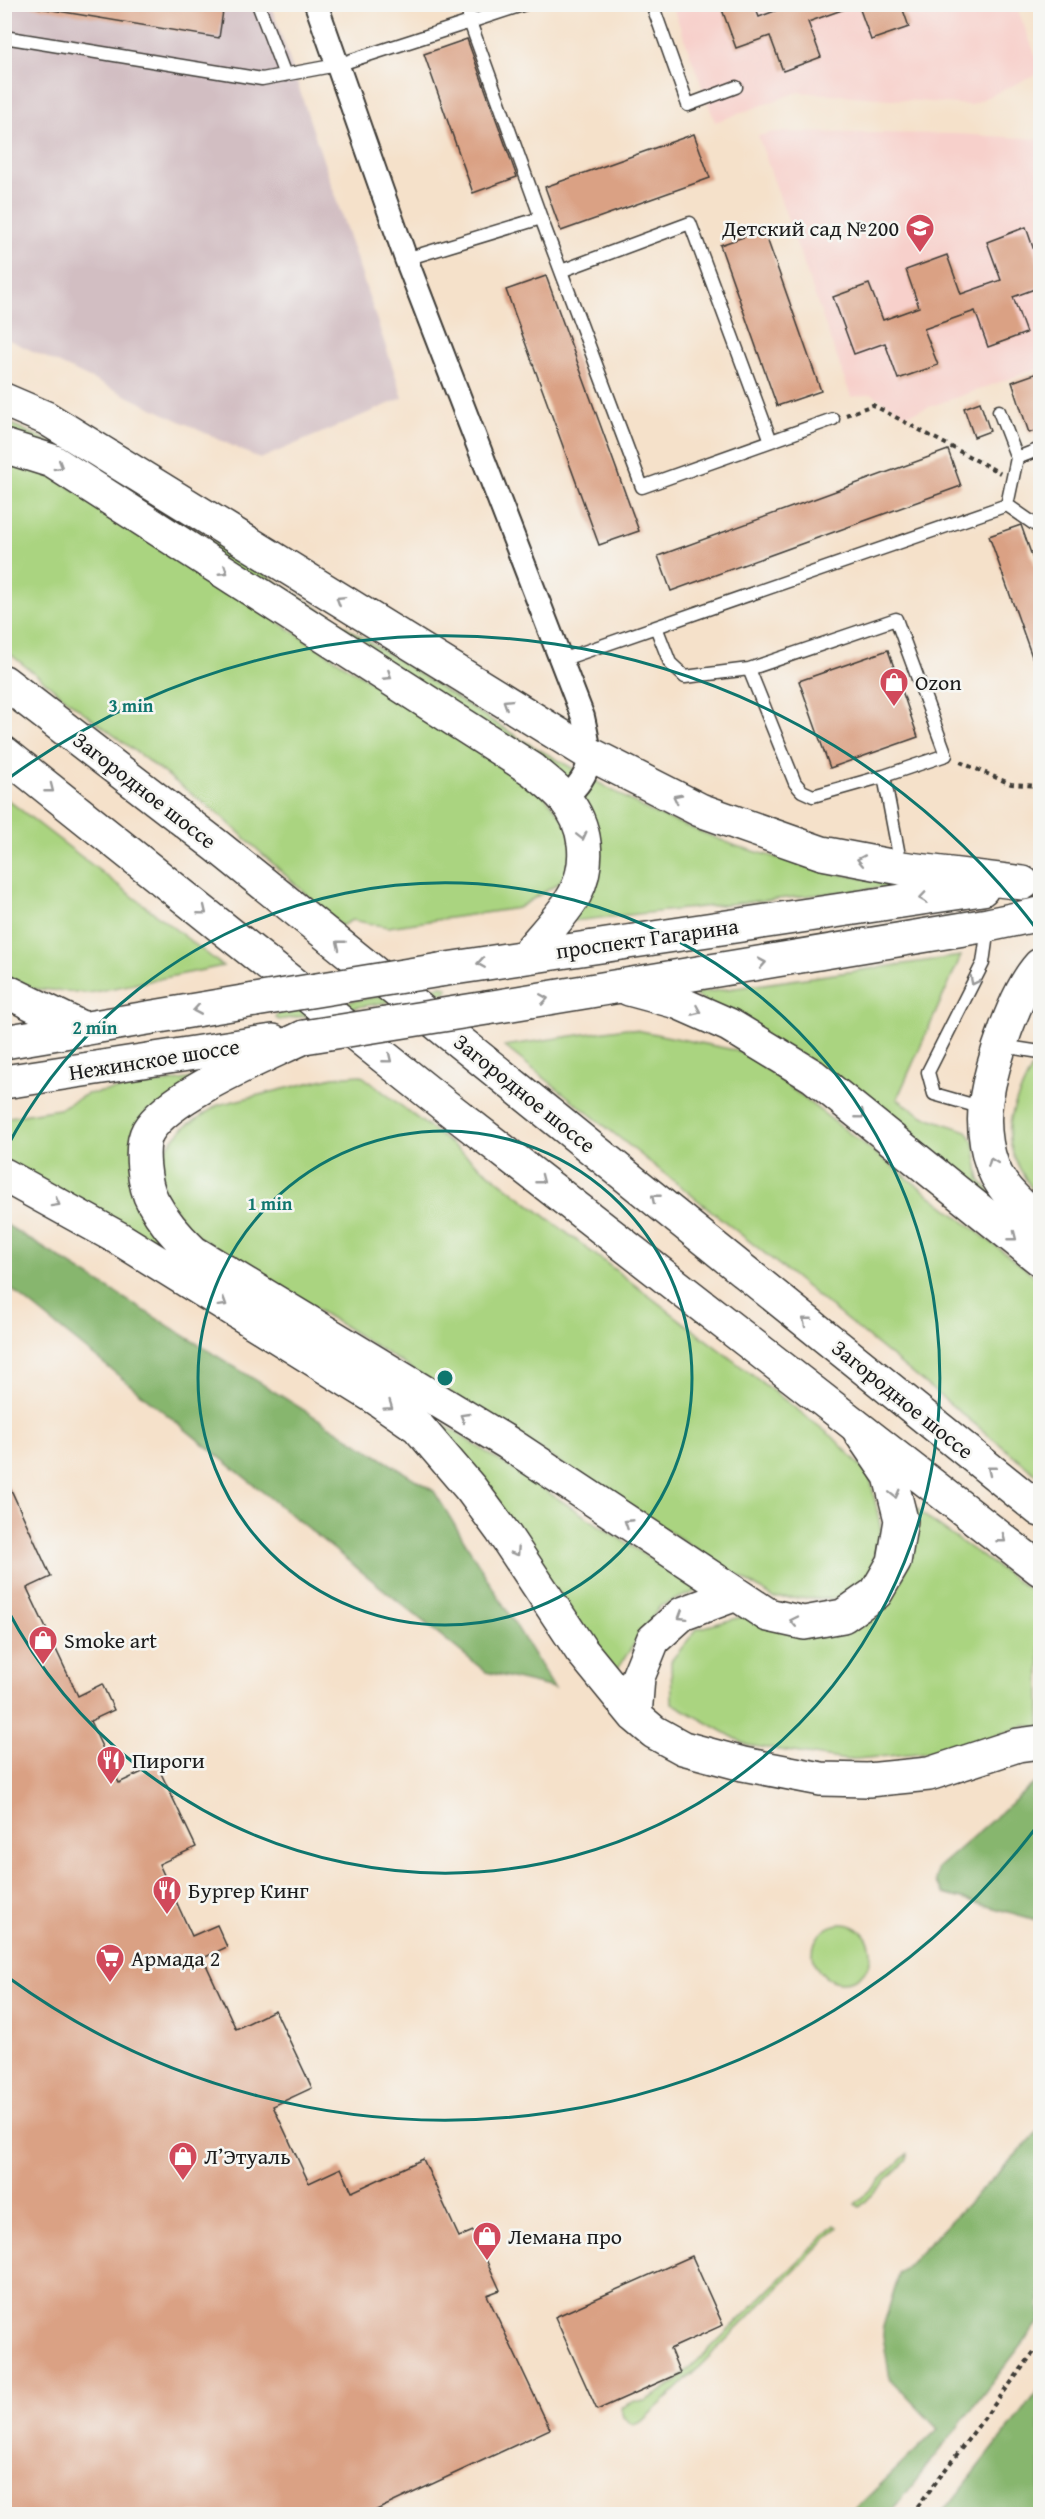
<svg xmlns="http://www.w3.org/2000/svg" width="1045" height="2519" viewBox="0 0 1045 2519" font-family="'Gentium Book Plus',serif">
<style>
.built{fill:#f7d0cb}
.industrial{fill:#d2bec2}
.green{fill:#aad480;stroke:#63784e;stroke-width:1.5}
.forest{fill:#87b66e;stroke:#526945;stroke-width:1.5}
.building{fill:#daa184}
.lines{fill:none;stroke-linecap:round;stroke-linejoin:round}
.service-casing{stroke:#3d3a36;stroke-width:15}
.minor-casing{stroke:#3d3a36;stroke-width:26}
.primary-casing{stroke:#3d3a36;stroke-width:36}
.trunk-casing{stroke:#3d3a36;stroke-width:36}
.path{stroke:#3d3a36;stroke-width:4;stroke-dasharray:4.5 4.5;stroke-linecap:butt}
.service{stroke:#fff;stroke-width:12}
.minor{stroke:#fff;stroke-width:22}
.primary{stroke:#fff;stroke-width:33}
.trunk{stroke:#fff;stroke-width:33}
.primary-bridge-casing{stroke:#3d3a36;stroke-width:36;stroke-linecap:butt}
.primary-bridge{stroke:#fff;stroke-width:33}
.oneway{stroke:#999}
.ring{fill:none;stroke:#0f766e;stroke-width:3}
.labels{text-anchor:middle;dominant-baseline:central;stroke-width:5;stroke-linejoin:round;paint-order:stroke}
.poi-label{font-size:22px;fill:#1c1c1c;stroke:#f6f6f2;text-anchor:start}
.street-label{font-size:22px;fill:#1c1c1c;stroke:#f6f6f2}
.centre{fill:#0f766e;stroke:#f6f6f2;stroke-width:3}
.ring-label{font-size:18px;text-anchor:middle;font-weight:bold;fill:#0f766e;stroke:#f6f6f2;stroke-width:5;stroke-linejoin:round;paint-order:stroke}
</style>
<rect width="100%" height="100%" fill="#f6f6f2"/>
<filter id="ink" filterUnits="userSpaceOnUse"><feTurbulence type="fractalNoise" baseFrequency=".0167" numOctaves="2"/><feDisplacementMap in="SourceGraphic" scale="12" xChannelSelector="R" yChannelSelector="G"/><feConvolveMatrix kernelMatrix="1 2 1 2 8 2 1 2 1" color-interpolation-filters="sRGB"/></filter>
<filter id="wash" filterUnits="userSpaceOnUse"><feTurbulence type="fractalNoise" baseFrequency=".008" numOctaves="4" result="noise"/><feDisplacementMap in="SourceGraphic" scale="24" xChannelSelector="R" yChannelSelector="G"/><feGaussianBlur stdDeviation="1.35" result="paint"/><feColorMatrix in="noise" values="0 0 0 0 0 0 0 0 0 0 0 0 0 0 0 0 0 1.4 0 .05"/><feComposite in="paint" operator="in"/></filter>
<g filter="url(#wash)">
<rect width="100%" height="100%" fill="#f5e1ca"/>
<path class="built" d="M672,5H1016L1040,67V73L970,105L799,92L715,122Z
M774,132L957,134L1040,139V368L906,415L872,394L851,397L758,136Z"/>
<path class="industrial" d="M5,5H271L403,398L260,459L5,338Z"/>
<path class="green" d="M5,421L84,458L522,740L651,812L736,846L827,872L906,885L564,922L582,805L5,435Z
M4,458L39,467L541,792L569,825L575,863L558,884L518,908L388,927L352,920L341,926L221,816L79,709L5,650Z
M4,797L223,966L89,993L25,988L5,975Z
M961,956L897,1099L923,1116L967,1131L974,1142L980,1180L1010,1215L693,994Z
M442,986L447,987V991L443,993L279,1020L276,1018V1015L279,1013Z
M626,1028L744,1052L1040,1280V1477L773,1260L504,1046Z
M1040,1050V1199C1033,1193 1029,1184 1024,1176C992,1126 1020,1098 1040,1050Z
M361,1075L833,1437L870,1476L881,1530L870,1575L837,1599L774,1598L342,1325L192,1233L164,1194L160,1155L183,1128L218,1105L333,1077Z
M194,1078L131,1188L381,1384L699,1590L660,1606L615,1672L441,1436L5,1163L4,1118L59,1109L87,1094Z
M909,1501L930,1520L1040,1597V1727L1025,1726L951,1750L846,1760L747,1745L672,1703L671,1661L697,1629L748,1615L799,1637L830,1635L874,1611L898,1587L915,1549Z
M813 1953a29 29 0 1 1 58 0a29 29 0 1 1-58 0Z
M907,2154V2160L860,2207L855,2204Z
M835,2225L838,2227L679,2387L641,2422L633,2425L623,2417L621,2408L635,2401H645L674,2384Z"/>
<path class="forest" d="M5,1224L434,1491L554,1688L486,1672L5,1284Z
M1038,1780H1040V1921L944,1894L936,1883L937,1868Z
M1040,2130V2321L890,2514H850L938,2429L890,2379L882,2330L899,2274Z
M1040,2388V2514H942Z"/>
<g id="blocks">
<path class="building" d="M16,4H224L219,38Z
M720,4H754L759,17L793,4L856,5L808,22L821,57L783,71L770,36L736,48Z
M858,4H901L909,27L871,40Z
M467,39L517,177L473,193L424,54Z
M694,134L710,178L561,231L545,187Z
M1026,227L1040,268V287L1013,297L1026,333L988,347L975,311L924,329L938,365L898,379L885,343L854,354L833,297L869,284L883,320L919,307L906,270L947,255L961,294L1001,280L987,242Z
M764,230L821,391L777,406L720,245Z
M546,276L639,531L599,545L506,290Z
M1040,372V429L1029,433L1012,382Z
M980,402L990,431L974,437L964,408Z
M948,450L961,486L671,591L658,556Z
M1021,525L1040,579V679L989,536Z
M888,650L918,737L830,768L799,681Z
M4,1481L12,1492L51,1577L27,1588L78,1696L102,1684L114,1710L90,1721L119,1783L157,1765L196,1847L159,1864L192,1936L217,1925L227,1947L203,1958L236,2029L275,2010L312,2088L273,2106L309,2183L341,2168L352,2192L423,2159L459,2237L473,2231L500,2290L487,2295L550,2429L368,2514H4Z
M692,2256L723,2325L670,2349L680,2373L597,2410L555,2317Z"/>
</g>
</g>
<g filter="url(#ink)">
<use href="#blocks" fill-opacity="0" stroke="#3d3a36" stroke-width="1.5"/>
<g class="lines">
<g class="service-casing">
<path id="service" d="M258,4L285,75
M467,4L470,22L525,4
M652,4L688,105L736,87
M4,37L262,79L337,65L470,22L541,218L406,259
M541,218L642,487L833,419
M561,271L690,223L771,441
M999,411L1017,458
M1007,505L1017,458L1040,449
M656,627L670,663L685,677L749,669L795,783L802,791L813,796L884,776L901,866
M561,660L1007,505L1040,528
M749,669L896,619L946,755L884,776
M1002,1046L1040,1052
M983,1100L969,1104L934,1094L928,1072L983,963L988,927"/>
</g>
<g class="minor-casing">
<path id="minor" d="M316,4L406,259L583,717C591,754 596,771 565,798"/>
</g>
<g class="primary-casing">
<path id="primary" d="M4,400L46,418L590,754L700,810L822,853L901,868L1023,883
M4,446L52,461L533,770C543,779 556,788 564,798C587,825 591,862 575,894C565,913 540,938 526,956
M1040,965C1015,992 992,1063 986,1100C982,1126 986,1162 1002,1184C1011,1198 1028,1211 1040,1223
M440,970L982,889
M629,989L677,1002L729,1025L813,1076L1040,1259
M4,990L84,1029
M487,1008L988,925L1040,914
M304,1037C265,1056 169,1095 148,1131C139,1147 144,1186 153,1202C163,1221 177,1237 193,1252L508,1443L768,1615L804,1623L843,1616L876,1593L894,1562L901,1520L890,1476L860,1432
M4,1042L255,1000
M4,1082L273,1041
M4,1175L120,1239L376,1398L418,1427L471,1489L502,1531L581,1650L635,1716L654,1732L683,1748L743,1764L821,1779L868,1780L929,1774L1018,1745L1040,1742
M635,1716L638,1677L653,1640L682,1614L736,1594"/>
</g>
<g class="trunk-casing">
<path id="trunk" d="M4,682L217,846L1040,1510
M4,753L443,1104L1040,1569"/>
</g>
<path class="path" d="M846,415L873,405L1000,473
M960,762L1011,784L1040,786
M912,2514L1040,2344"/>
<use href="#service" class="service"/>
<use href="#minor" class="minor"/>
<use href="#primary" class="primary"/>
<use href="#trunk" class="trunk"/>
<g class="primary-bridge-casing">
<path id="primary-bridge" d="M255,1000L440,970
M304,1037L487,1008"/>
</g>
<use href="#primary-bridge" class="primary-bridge"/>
</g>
<defs><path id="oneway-chevron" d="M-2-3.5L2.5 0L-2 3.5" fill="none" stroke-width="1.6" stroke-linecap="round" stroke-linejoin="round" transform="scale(1.5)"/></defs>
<g class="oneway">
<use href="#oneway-chevron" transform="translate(59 466) rotate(31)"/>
<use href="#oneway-chevron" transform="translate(224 571) rotate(33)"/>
<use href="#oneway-chevron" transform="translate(340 600) rotate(-148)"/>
<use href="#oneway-chevron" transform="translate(388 676) rotate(33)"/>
<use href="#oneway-chevron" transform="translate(507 703) rotate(-148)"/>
<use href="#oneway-chevron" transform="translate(50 789) rotate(38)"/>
<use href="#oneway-chevron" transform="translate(677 798) rotate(-153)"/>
<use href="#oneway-chevron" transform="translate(582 836) rotate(76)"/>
<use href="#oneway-chevron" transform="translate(861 860) rotate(-169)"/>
<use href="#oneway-chevron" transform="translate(923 898) rotate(172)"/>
<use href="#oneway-chevron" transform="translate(203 911) rotate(39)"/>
<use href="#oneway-chevron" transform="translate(340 944) rotate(-141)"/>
<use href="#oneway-chevron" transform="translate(481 963) rotate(171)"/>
<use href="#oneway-chevron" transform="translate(762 963) rotate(-10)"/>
<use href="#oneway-chevron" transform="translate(974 981) rotate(117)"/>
<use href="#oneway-chevron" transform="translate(544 999) rotate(-9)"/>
<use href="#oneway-chevron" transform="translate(197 1010) rotate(170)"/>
<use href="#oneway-chevron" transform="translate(697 1011) rotate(24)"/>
<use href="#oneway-chevron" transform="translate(388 1059) rotate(39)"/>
<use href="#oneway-chevron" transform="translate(861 1115) rotate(39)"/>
<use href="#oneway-chevron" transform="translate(992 1162) rotate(-111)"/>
<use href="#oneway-chevron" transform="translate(541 1180) rotate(38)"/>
<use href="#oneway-chevron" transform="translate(655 1198) rotate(-141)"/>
<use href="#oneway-chevron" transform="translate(56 1203) rotate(29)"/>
<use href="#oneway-chevron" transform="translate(1013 1237) rotate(38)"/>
<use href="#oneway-chevron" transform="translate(223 1303) rotate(32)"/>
<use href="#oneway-chevron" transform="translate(806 1321) rotate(-141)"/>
<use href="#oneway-chevron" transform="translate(389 1406) rotate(35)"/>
<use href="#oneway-chevron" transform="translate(464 1417) rotate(-149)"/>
<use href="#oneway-chevron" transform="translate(991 1470) rotate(-141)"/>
<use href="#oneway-chevron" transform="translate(895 1494) rotate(76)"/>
<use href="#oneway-chevron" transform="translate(628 1523) rotate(-147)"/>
<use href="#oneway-chevron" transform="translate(1002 1539) rotate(38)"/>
<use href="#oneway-chevron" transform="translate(516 1552) rotate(56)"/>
<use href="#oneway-chevron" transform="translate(682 1616) rotate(148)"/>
<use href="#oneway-chevron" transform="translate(794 1621) rotate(-168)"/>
</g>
</g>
<g class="ring">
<circle cx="445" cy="1378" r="247"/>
<path d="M6 1149A495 495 0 1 1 6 1607"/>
<path d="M1038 1825A742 742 0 0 1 9 1978M9 778A742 742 0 0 1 1038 931"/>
</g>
<defs>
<g id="school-pin" transform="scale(1.5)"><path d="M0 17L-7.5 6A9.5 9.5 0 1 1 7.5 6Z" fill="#d1495b" stroke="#f6f6f2"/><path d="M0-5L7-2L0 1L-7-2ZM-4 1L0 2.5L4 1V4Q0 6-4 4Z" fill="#fff"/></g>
<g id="shop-pin" transform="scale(1.5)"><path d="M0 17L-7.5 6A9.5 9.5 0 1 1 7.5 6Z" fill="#d1495b" stroke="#f6f6f2"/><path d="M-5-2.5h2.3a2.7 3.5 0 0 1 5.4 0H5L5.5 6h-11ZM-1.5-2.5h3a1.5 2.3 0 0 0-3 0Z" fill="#fff"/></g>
<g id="restaurant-pin" transform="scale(1.5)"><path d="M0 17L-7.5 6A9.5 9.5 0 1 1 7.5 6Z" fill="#d1495b" stroke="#f6f6f2"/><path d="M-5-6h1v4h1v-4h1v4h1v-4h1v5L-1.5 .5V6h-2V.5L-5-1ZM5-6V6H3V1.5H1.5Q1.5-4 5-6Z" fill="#fff"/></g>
<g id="supermarket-pin" transform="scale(1.5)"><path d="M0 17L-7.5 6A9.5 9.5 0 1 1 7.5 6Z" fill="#d1495b" stroke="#f6f6f2"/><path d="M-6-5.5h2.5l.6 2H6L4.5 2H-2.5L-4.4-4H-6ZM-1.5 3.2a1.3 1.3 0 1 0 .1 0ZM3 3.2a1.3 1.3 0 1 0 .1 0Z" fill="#fff"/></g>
</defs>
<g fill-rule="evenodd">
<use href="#school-pin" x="920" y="228"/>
<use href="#shop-pin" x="894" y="682"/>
<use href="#shop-pin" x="43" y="1640"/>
<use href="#restaurant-pin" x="111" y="1760"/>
<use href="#restaurant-pin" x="167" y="1890"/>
<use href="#supermarket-pin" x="110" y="1958"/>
<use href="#shop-pin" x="183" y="2156"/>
<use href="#shop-pin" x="487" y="2236"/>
</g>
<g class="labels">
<g class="poi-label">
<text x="899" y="228" text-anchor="end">Детский сад №200</text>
<text x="915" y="682">Ozon</text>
<text x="64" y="1640">Smoke art</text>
<text x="132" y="1760">Пироги</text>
<text x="188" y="1890">Бургер Кинг</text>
<text x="131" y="1958">Армада 2</text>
<text x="204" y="2156">Л’Этуаль</text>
<text x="508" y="2236">Лемана про</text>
</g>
<g class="street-label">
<text transform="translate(145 790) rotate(38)">Загородное шоссе</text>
<text transform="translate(647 938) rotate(-8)">проспект Гагарина</text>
<text transform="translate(154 1059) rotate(-9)">Нежинское шоссе</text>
<text transform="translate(525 1093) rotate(39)">Загородное шоссе</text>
<text transform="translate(903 1399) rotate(39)">Загородное шоссе</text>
</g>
</g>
<circle cx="445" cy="1378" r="9" class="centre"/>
<g class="ring-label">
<text x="131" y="712">3 min</text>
<text x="95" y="1034">2 min</text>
<text x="270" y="1210">1 min</text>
</g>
<rect width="1045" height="2519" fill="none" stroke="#f6f6f2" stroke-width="24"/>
</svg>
